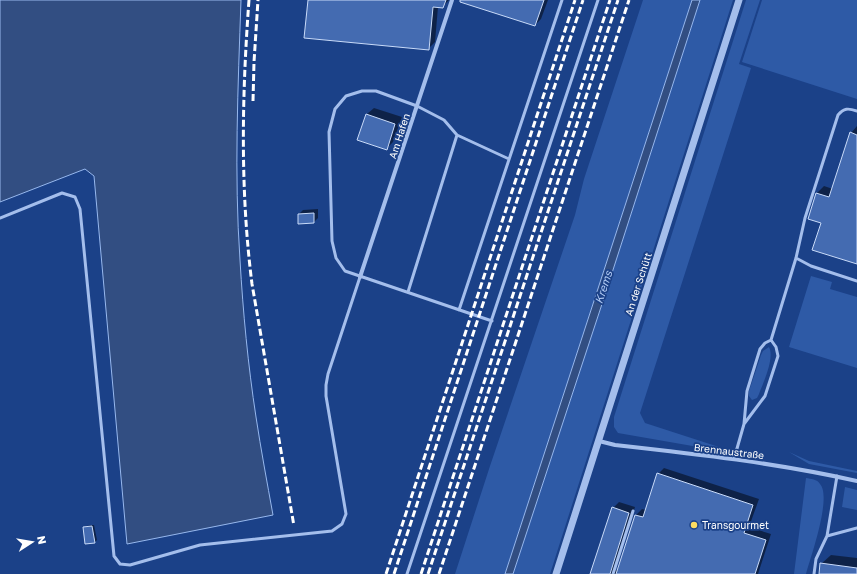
<svg xmlns="http://www.w3.org/2000/svg" width="857" height="574" viewBox="0 0 857 574" font-family="'Golos Text',sans-serif">
<style>
.green{fill:#2e5aa6}
.water{fill:#324e82;stroke:#97b8ee}
.shadow{fill:#0007}
.building{fill:#446bb1;stroke:#c9dbf9}
.lines{fill:none;stroke-linecap:round;stroke-linejoin:round}
.service{stroke:#a4beec;stroke-width:3}
.minor{stroke:#a4beec;stroke-width:4}
.tertiary{stroke:#a4beec;stroke-width:7}
.rail{stroke:#fff;stroke-width:3;stroke-dasharray:7 3;stroke-linecap:butt}
.poi-dot{fill:#fddd61;stroke:#1b4188;stroke-width:1.5}
.labels{text-anchor:middle;dominant-baseline:central;stroke-width:3.5;stroke-linejoin:round;paint-order:stroke}
.street-label{font-size:10px;fill:#fff;stroke:#1b4188}
.poi-label{font-size:10px;fill:#fff;stroke:#1b4188;text-anchor:start}
.water-label{font-size:11px;font-style:italic;fill:#b0c9f3;stroke:#1b4188}
</style>
<rect width="100%" height="100%" fill="#1b4188"/>
<path class="green" d="M643,0H692L505,574H455L490,466L575,215L584,179Z
M700,0H733L550,574H513L603,301Z
M746,0H760L739,64L751,68L640,413L645,423L719,447L705,446L704,448L618,433L614,427V417Z
M762,0H857V99L742,62Z
M811,276L832,282L830,289L857,297V368L789,347Z
M769,347C775,358 763,383 759,394L757,398L752,400L749,396V391L761,355L763,351Z
M789,452L809,461L857,471V473L809,464Z
M806,478C811,479 817,479 820,484C832,497 811,556 806,574H794Z
M845,487L857,490V510L842,507Z"/>
<path class="water" d="M0,0H241C238,87 234,174 240,260C243,312 248,365 256,417C261,450 267,482 273,515L127,544L94,176L85,169L0,202Z
M692,0H700L603,301L513,574H505Z"/>
<path class="shadow" d="M309,0H449L442,7H438L435,42L428,49Z
M473,0H548L541,19L535,25Z
M374,108L402,117L393,142L386,149L367,114Z
M857,126V263L822,223L809,219L817,193L824,186L833,189L851,133Z
M318,209V218L314,222L299,214L303,210Z
M664,468L759,499L749,527L771,534L758,574H591L613,508L619,502L635,507L616,566V570L618,571L636,515L642,509L646,510L658,474Z
M94,525L97,540L95,542L86,543L84,528L86,526Z
M831,555L857,558V574H820L821,564Z"/>
<path class="building" d="M308,0H446L443,8L433,7L429,50L304,38Z
M460,0H544L535,26L460,2Z
M366,114L395,124L387,150L357,140Z
M850,132L857,135V264L812,250L821,223L808,219L816,193L829,197Z
M314,213V223L298,224V214Z
M657,473L753,505L744,533L766,540L755,574H616L635,515L643,517Z
M612,507L629,513L610,574H590Z
M92,526L95,543L85,544L83,527Z
M820,563L857,568V574H819Z"/>
<g class="lines">
<path class="service" d="M0,218L62,193L75,197L80,209L114,556L120,564L130,565L200,545L332,531L342,524L346,514L326,396V385L328,374L360,277
M796,258L811,266L857,281
M408,292L457,135
M459,310L562,0
M492,321L345,271L336,258L332,241L329,132L335,109L346,96L362,91H376L417,106L444,120L457,135L509,159
M744,424L765,396L778,356L776,347L771,340
M734,459L744,424L747,391L760,349L765,343L771,340L796,258L805,218L838,115C844,108 848,108 857,111
M827,536L857,528
M407,574L598,0
M613,574L633,511
M814,574L816,559L827,536L837,476"/>
<path class="minor" d="M360,277L452,0
M599,441L615,445C696,454 777,463 857,481"/>
<path class="tertiary" d="M556,574L739,0"/>
<path class="rail" d="M249,0C242,94 240,190 252,284L294,526
M253,101L254,62L258,0
M386,574L575,0
M394,574L583,0
M421,574L610,0
M428,574L618,0
M439,574L629,0"/>
</g>
<circle class="poi-dot" cx="694" cy="525" r="4"/>
<g class="labels">
<g class="street-label">
<text transform="translate(399 136) rotate(-72)">Am Hafen</text>
<text transform="translate(638 284) rotate(-72)">An der Schütt</text>
<text transform="translate(729 451) rotate(7)">Brennaustraße</text>
</g>
<g class="poi-label">
<text x="702" y="525">Transgourmet</text>
</g>
<g class="water-label">
<text transform="translate(603 287) rotate(-72)">Krems</text>
</g>
</g>
<g transform="translate(32 542) rotate(78)" stroke="#1b4188" stroke-width="3" paint-order="stroke">
<path d="M0-3L7 15L0 10L-7 15Z" fill="#ffffff"/>
<text y="-6" font-size="11" font-weight="bold" text-anchor="middle" fill="#ffffff">N</text>
</g>
</svg>
